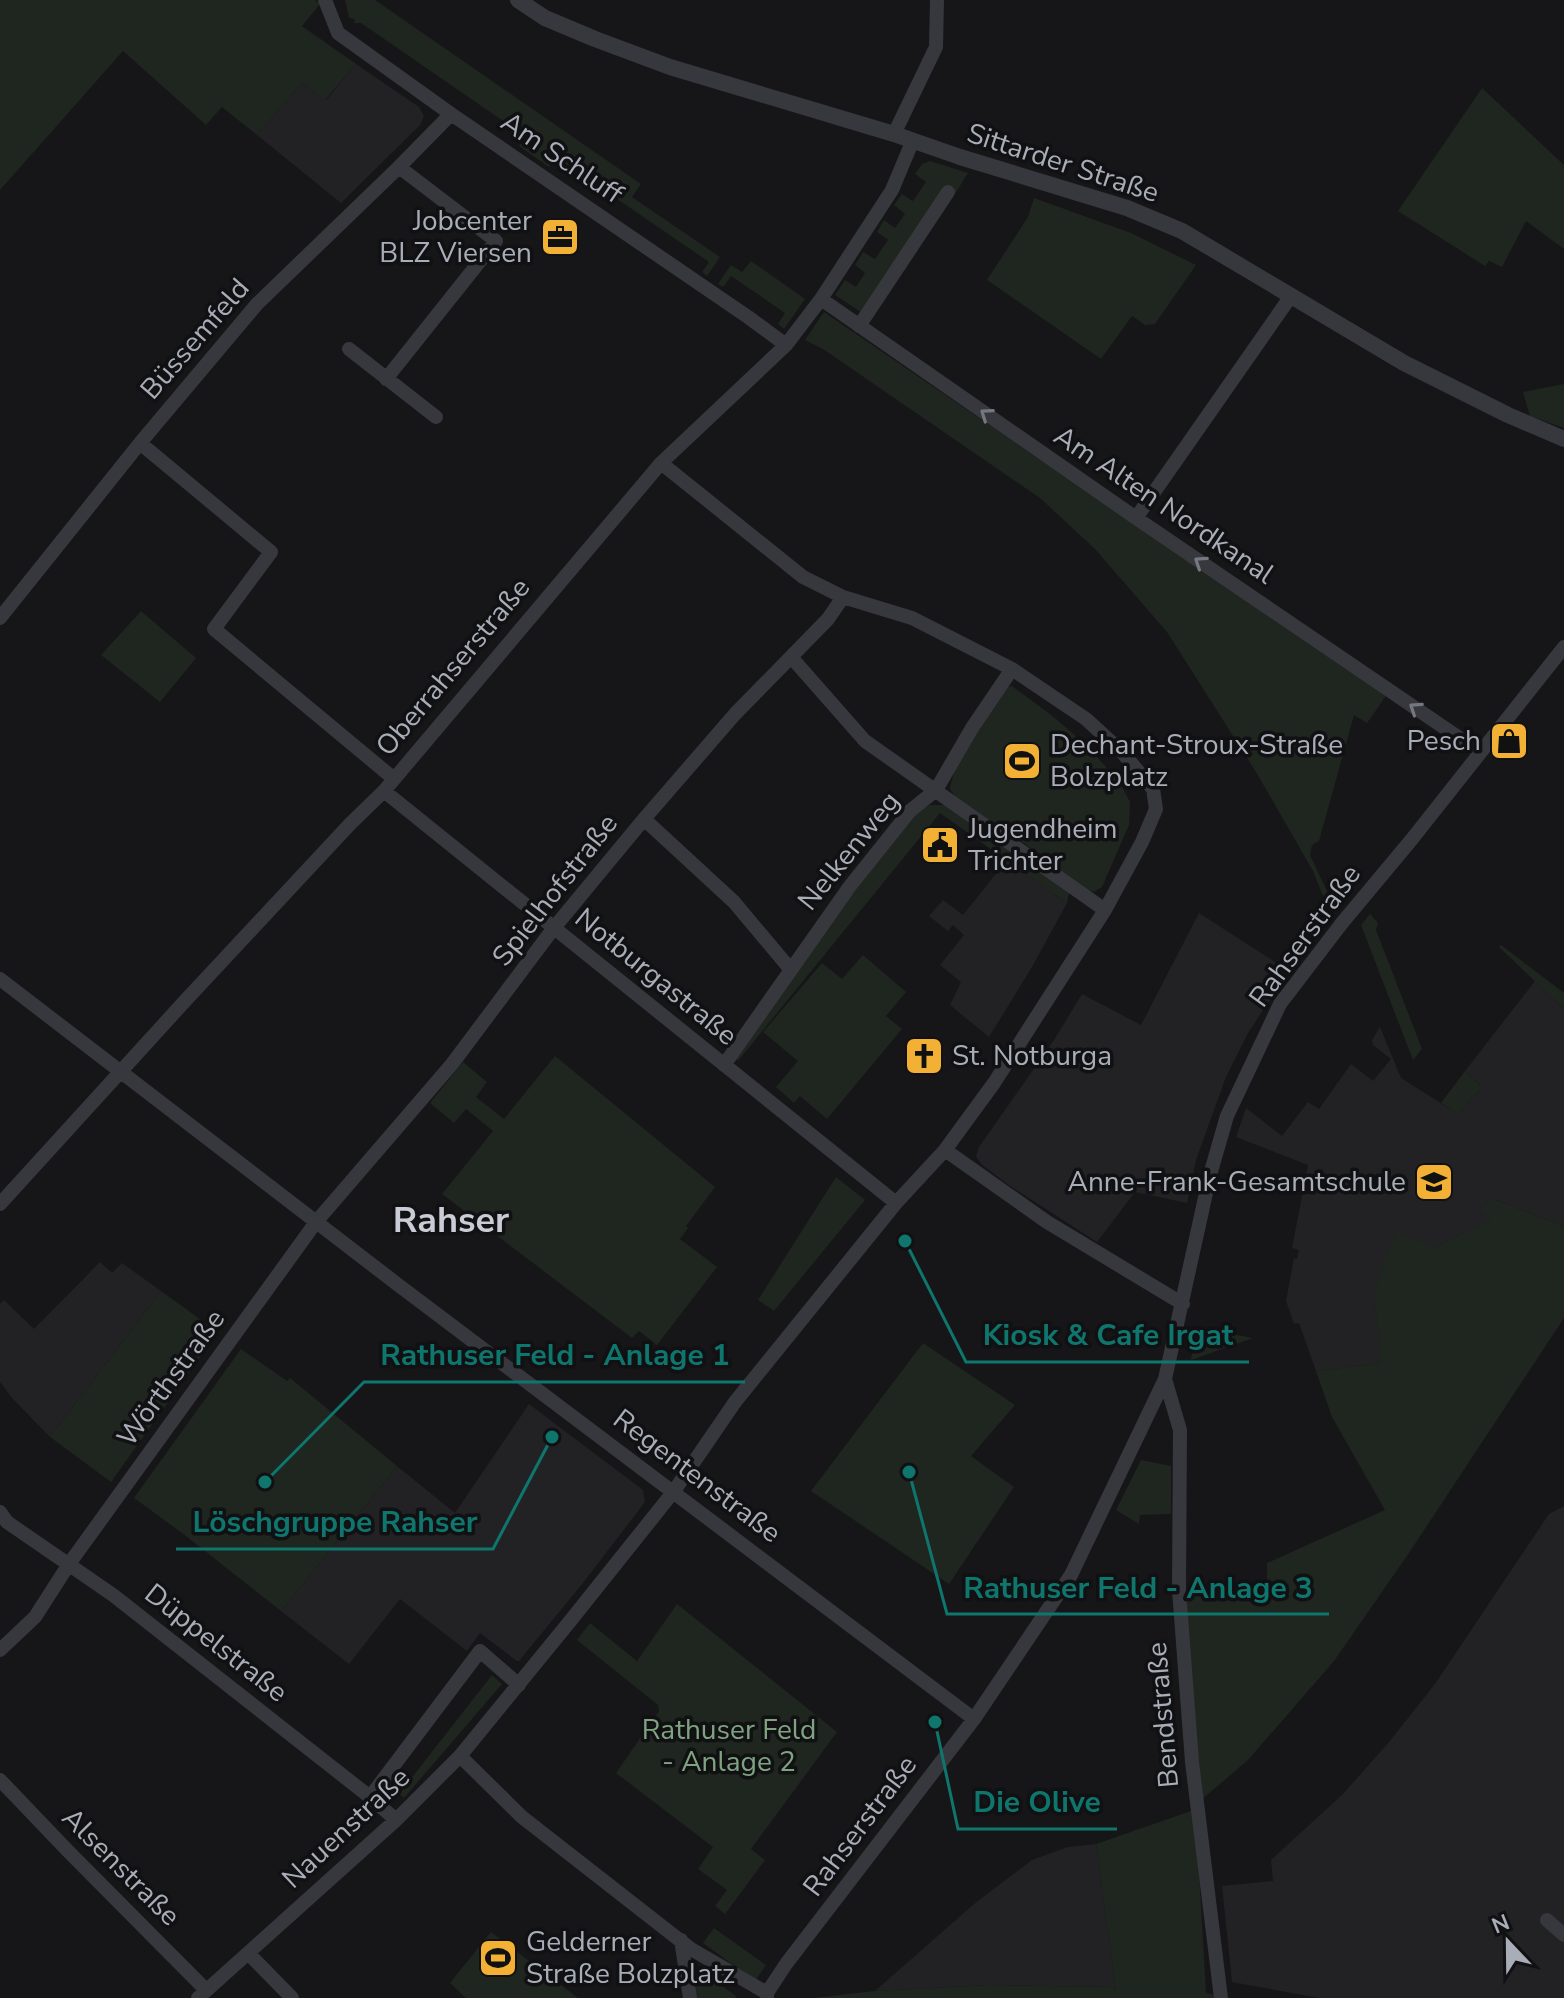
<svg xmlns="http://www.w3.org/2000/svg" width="1564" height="1998" viewBox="0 0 1564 1998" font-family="'Nunito Sans',sans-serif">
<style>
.built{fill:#222225}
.green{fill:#1e261f}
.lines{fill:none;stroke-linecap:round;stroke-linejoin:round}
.minor{stroke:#37383d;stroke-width:14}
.tertiary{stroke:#37383d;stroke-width:16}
.oneway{stroke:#757881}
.labels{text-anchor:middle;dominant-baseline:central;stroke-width:7;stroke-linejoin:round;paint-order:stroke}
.street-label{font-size:28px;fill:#a8adb8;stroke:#111113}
.poi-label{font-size:28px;fill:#a8adb8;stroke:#111113;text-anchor:start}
.park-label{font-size:28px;fill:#7fa381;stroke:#111113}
.district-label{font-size:36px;font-weight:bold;fill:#c9ccd4;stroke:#111113}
.leader{fill:none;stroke:#0f766e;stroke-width:3}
.callout-dot{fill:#0f766e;stroke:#111113;stroke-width:3}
.callout-label{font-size:30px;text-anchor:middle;font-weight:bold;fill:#0f766e;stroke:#111113;stroke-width:7;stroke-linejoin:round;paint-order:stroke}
</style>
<rect width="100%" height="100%" fill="#161618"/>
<path class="built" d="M356,64L419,107L424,116L420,125L341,203L257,135L302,83L326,100Z
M1007,860L1067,903L1032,967L989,1037L950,1005L961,982L940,965L964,935L953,925L948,931L929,916L943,900L963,915Z
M1199,913L1289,971L1248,1033L1226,1077L1196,1160L1187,1203L1135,1192L1097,1242L1010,1186L981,1164L976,1156L979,1147L1054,1040L1082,994L1141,1025Z
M1535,981L1564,1009V1226L1493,1199L1492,1220L1436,1247L1374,1294L1382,1363L1316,1371L1299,1323L1294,1324L1286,1301L1294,1258L1297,1259L1299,1250L1292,1248L1308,1165L1236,1137L1246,1108L1282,1136L1308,1102L1319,1109L1351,1064L1373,1081L1391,1059L1373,1045L1372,1040L1380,1027L1401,1078L1458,1114L1482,1087L1465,1071Z
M100,1262L112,1273L122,1263L161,1291L50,1437L13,1399L0,1382V1304L4,1300L34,1329Z
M529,1404L643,1490L645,1502L583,1583L519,1661H517L480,1633L467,1651L400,1599L349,1664L281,1611L397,1466L455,1513Z
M1564,1506V1998H1319L1232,1982L1222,1886L1273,1881L1271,1860L1343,1794L1389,1742L1435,1684L1549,1514Z
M1096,1844L1116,1990L1109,1987L989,1985L875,1991L974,1904L1032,1860L1068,1847Z"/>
<path class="green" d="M0,0H315L320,4L302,26L356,64L325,100L302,83L257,135L222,107L206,125L123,51L0,190Z
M345,0H375L641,184L632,197L720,257L707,276L702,272L709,262L556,157L549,167L519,146L525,136L361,23H354L355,19L349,18Z
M1482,88L1564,165V249L1526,221L1502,267L1489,261L1485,266L1398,211Z
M930,161L968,173L955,194L945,187L861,311H859L835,295L845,280L856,287L865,273L855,265L863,252L875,259L888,240L877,232L884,220L895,228L905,214L894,205L902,194L913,201L926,182L915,174L922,164Z
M1034,198L1131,233L1196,265L1155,324L1145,325L1132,316L1101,359L987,280L1028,217Z
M751,261L805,299L784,329L778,324L785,313L731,276L723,287L718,284L731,265L742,272Z
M824,312L1386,696L1367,723L1354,715L1319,841L1312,845L1310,855L1331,900L1325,901L1313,871L1256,772L1167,632L1095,549L1040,498L823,349L805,340Z
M1564,384V428L1530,416L1523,392Z
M141,611L196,658L160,702L101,655Z
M1012,686L1050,714L1084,743L1119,781L1130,802L1129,825L1102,887L1094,892L1085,890L1012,834L957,800L950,789C956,751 985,718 1007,687Z
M929,805H948L1069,893L1067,903L940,813L738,1061L735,1058L874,864L914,815Z
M1370,914L1378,923L1376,930L1422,1049L1413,1060L1361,925Z
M1501,945L1564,993V1009L1499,947Z
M863,955L906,992L886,1016L902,1029L827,1119L800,1096L794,1103L776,1087L798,1061L763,1032L822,963L842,979Z
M555,1056L715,1187L686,1226L688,1228L680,1239L717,1267L657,1345L639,1331L632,1338L442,1194L493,1131L466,1109L454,1123L430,1103L463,1062L487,1082L476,1097L504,1119Z
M1465,1071L1482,1087L1458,1114L1441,1103Z
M836,1177L865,1200L774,1311L758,1300Z
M1493,1199L1564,1226V1318L1409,1553L1334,1661L1248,1760L1200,1801L1182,1593L1267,1592V1563L1385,1510L1332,1417L1316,1371L1381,1363L1374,1294L1385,1258L1398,1232L1436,1247L1491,1220L1481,1208Z
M161,1291L218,1332L111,1482L50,1437Z
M1196,1328L1253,1338L1191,1360Z
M923,1343L1015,1405L971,1456L1014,1487L949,1584L811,1491Z
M241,1349L287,1381L290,1378L397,1466L281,1611L182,1533L134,1498Z
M1141,1460L1171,1466V1514L1140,1515L1139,1524L1116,1510Z
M677,1604L837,1732L751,1849L765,1860L725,1914L715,1906L727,1890L698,1869L713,1847L616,1773L659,1711L658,1705L577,1640L590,1623L637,1661Z
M492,1675L502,1684L404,1798L399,1794Z
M1191,1811L1197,1838L1206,1993L1215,1995V1998H813L875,1991L989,1985L1109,1987L1116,1990L1096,1844Z
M714,1928L766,1965L755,1981L703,1943Z
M491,1932L578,1998H466L450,1983Z
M690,1963L736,1996L735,1998H696Z"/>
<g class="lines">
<path class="minor" d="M325,0L338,33L451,114L748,317L786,345
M894,134L936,47L937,0
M821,299L1136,518L1480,752
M859,326L948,192
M349,349L436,417
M386,379L496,241L399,167
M140,443L271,552L214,629L393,778
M1136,518L1291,296
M0,618L140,443L257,304L399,167L451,114
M792,658L865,741L1105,910
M384,791L896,1203
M644,819L734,902L791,970
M0,979L397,1284L974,1719
M724,1065L850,886L910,811L936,790L972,728L1012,669
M945,1150L1047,1222L1183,1304
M0,1204L184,1002L350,824L384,791L661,463L786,345L821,299L892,190L913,140
M1165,1379L1180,1430L1179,1590L1192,1762L1221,1998
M0,1512L7,1522L113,1595L370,1797L396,1820
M0,1650L35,1617L69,1564L316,1222L452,1064L553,929L644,819L735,714L828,619L843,597
M460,1756L522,1817L691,1949L767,1993
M0,1780L67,1850L206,1990
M370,1797L480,1651L519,1685
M1547,1920L1564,1935
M681,1940L690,1998
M248,1953L292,1998
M198,1998L396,1820L460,1756L571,1620L674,1491L735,1402L896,1203L945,1150L994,1083L1105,910L1142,842L1156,809L1153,789L1122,752L1086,719L1012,669L912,618L843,597L803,577L661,463
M767,1998V1993L786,1964L974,1719L1071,1575L1165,1379L1210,1175L1227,1116L1280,1004L1342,923L1412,839L1564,647"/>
<path class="tertiary" d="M518,0L545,18L595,39L670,67L894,134L960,157L1127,208L1182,231L1404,363L1508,415L1564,439"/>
</g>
<defs><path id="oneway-chevron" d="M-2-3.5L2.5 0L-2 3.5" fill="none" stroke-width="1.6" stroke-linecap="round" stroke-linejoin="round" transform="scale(2)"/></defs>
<g class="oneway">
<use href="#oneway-chevron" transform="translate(986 414) rotate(-145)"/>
<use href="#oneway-chevron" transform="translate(1200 562) rotate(-146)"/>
<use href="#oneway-chevron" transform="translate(1415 708) rotate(-146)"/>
</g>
<defs>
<g id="office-square" transform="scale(2)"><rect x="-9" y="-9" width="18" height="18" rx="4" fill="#f2b134" stroke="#111113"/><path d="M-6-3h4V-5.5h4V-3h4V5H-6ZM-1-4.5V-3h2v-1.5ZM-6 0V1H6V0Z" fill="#111"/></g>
<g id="shop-square" transform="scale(2)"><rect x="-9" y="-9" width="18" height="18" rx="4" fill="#f2b134" stroke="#111113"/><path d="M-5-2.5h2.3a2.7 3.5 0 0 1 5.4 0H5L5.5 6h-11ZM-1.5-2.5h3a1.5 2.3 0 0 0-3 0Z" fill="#111"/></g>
<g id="stadium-square" transform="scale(2)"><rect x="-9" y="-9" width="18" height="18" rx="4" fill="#f2b134" stroke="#111113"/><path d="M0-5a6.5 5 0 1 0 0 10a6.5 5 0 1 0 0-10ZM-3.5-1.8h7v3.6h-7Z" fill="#111"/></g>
<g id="civic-square" transform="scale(2)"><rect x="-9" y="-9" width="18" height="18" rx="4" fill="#f2b134" stroke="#111113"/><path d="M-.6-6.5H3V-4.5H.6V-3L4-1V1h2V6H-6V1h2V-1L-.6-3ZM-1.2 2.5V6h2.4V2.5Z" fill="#111"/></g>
<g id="church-square" transform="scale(2)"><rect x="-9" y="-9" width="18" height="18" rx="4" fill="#f2b134" stroke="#111113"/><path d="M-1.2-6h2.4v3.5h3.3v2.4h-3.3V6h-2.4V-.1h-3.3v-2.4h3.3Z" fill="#111"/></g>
<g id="school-square" transform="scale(2)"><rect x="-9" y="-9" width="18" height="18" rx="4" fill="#f2b134" stroke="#111113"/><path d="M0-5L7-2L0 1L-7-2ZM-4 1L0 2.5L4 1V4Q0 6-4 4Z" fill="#111"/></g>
</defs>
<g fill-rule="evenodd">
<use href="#office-square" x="560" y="237"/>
<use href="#shop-square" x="1509" y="741"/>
<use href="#stadium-square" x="1022" y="761"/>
<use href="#civic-square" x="940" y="845"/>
<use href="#church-square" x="924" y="1056"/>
<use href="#school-square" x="1434" y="1182"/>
<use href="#stadium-square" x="498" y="1958"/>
</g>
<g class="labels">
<g class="street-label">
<text transform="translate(562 158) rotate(34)">Am Schluff</text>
<text transform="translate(1063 163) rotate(18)">Sittarder Straße</text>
<text transform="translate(195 339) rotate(-49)">Büssemfeld</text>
<text transform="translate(1164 505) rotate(34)">Am Alten Nordkanal</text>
<text transform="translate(453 667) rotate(-50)">Oberrahserstraße</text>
<text transform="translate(849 851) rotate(-51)">Nelkenweg</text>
<text transform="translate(555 890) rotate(-52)">Spielhofstraße</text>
<text transform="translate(1305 936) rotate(-54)">Rahserstraße</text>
<text transform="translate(656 977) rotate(39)">Notburgastraße</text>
<text transform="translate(171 1378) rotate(-54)">Wörthstraße</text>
<text transform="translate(697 1476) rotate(37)">Regentenstraße</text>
<text transform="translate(216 1643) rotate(38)">Düppelstraße</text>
<text transform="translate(1163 1715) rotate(-95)">Bendstraße</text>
<text transform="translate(860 1826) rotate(-53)">Rahserstraße</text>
<text transform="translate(346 1828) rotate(-43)">Nauenstraße</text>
<text transform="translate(121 1867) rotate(45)">Alsenstraße</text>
</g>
<g class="poi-label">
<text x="532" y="221" text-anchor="end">Jobcenter<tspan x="532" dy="32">BLZ Viersen</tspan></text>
<text x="1481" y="741" text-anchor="end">Pesch</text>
<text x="1050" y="745">Dechant-Stroux-Straße<tspan x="1050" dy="32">Bolzplatz</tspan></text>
<text x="968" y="829">Jugendheim<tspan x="968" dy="32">Trichter</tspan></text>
<text x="952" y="1056">St. Notburga</text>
<text x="1406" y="1182" text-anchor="end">Anne-Frank-Gesamtschule</text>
<text x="526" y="1942">Gelderner<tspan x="526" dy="32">Straße Bolzplatz</tspan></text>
</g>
<g class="park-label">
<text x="729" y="1730">Rathuser Feld<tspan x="729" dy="32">- Anlage 2</tspan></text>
</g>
<g class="district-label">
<text x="451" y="1220">Rahser</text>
</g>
</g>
<path class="leader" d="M905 1241L966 1362H1249M265 1482L364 1382H745M552 1437L493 1549H176M909 1472L947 1614H1329M935 1722L958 1829H1117"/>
<g class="callout-dot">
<circle cx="905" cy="1241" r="8"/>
<circle cx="265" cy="1482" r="8"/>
<circle cx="552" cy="1437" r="8"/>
<circle cx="909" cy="1472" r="8"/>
<circle cx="935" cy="1722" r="8"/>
</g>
<g class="callout-label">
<text x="1108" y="1345">Kiosk &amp; Cafe Irgat</text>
<text x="555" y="1365">Rathuser Feld - Anlage 1</text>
<text x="335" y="1532">Löschgruppe Rahser</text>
<text x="1138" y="1598">Rathuser Feld - Anlage 3</text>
<text x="1037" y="1812">Die Olive</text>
</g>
<g transform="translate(1508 1942) rotate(338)" stroke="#111113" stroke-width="6" paint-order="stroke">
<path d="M0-6L14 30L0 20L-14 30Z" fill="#a8adb8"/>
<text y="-12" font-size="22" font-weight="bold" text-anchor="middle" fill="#a8adb8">N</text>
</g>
</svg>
